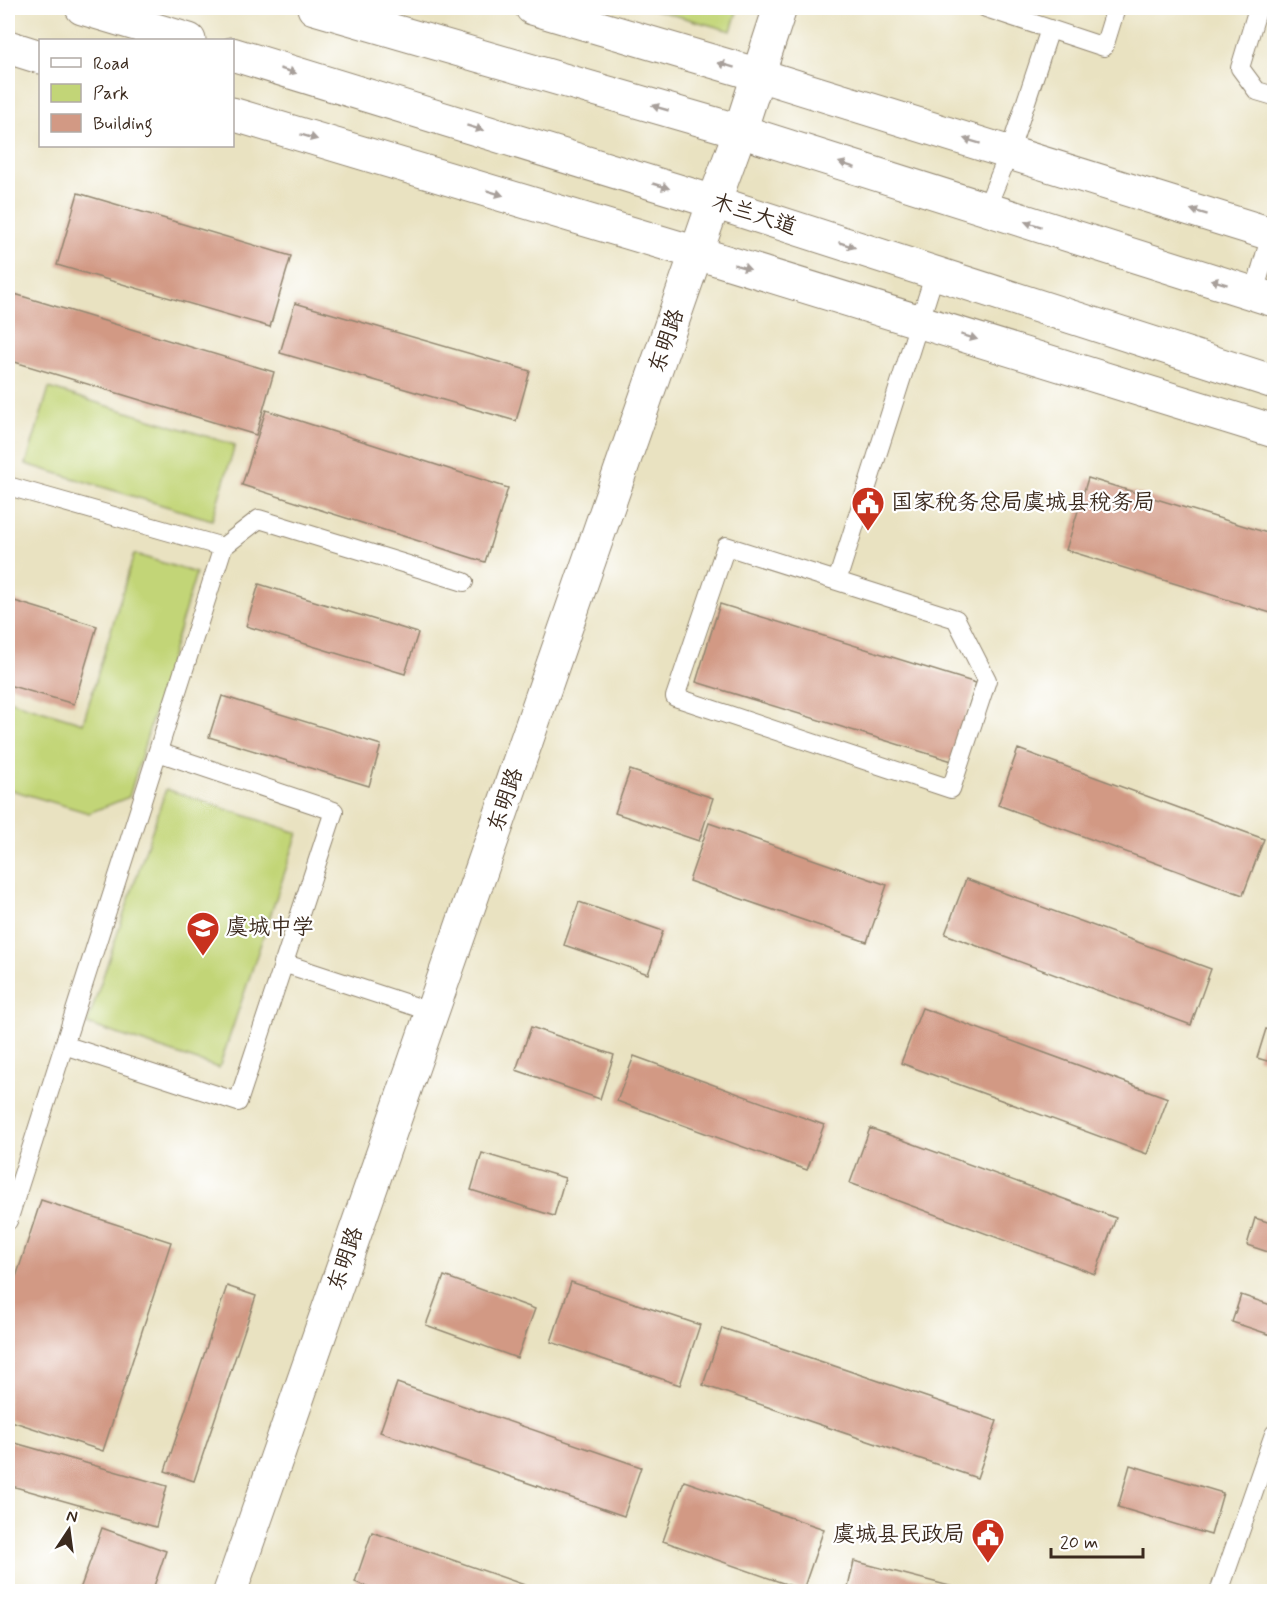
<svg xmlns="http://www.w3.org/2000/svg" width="1282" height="1599" viewBox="0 0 1282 1599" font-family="Mynerve,'LXGW WenKai TC',sans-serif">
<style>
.green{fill:#c2d577;stroke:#7e804a;stroke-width:1.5}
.building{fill:#d29984}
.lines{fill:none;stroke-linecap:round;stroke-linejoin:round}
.lane-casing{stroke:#928670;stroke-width:20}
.secondary-casing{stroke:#928670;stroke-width:35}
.primary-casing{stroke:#928670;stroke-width:35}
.lane{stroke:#fff;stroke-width:18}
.secondary{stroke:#fff;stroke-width:33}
.primary{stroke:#fff;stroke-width:33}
.oneway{fill:#a79f9a}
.labels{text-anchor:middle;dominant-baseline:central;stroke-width:4.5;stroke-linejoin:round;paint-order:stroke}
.street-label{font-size:22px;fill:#3b2a1e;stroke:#fff}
.poi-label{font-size:22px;fill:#3b2a1e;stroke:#fff;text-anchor:start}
</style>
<rect width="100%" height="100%" fill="#fff"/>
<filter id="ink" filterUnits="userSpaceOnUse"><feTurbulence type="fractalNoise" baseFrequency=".0167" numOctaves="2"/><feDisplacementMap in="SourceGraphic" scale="12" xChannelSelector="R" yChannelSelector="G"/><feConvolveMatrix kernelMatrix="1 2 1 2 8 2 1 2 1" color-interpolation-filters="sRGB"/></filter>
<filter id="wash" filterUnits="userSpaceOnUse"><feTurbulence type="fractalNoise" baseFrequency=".008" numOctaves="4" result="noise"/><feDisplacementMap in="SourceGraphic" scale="24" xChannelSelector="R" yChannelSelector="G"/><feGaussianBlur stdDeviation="1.35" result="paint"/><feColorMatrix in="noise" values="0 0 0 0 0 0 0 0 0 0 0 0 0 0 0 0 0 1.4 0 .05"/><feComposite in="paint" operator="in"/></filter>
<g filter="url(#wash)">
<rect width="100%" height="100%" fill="#e9e2c1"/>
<path class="green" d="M649,8H738L731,31Z
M49,388L235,445L212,520L26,464Z
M134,554L196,573L129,797L89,813L8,789V700L83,723Z
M166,789L298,833L219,1068L87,1024Z"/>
<g id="blocks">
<path class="building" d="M8,180L12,181L8,194Z
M78,193L291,256L270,327L57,265Z
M8,292L274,372L256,435L8,360Z
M295,303L530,371L516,421L280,353Z
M266,410L508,488L485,562L242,485Z
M1088,478L1274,535V614L1066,550Z
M259,584L418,633L405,674L246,626Z
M8,599L97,626L74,704L8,685Z
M720,604L976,683L952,761L696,682Z
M222,696L381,745L369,786L209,737Z
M1018,749L1264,839L1243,895L998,805Z
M630,770L713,798L699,841L615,813Z
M709,823L887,885L867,942L689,881Z
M966,879L1211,969L1191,1025L945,934Z
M579,902L663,931L648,974L564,945Z
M922,1008L1168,1098L1147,1154L901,1063Z
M531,1027L614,1055L600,1099L516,1070Z
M1266,1029L1274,1031V1063L1257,1058Z
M634,1056L824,1125L807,1170L617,1101Z
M870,1128L1116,1218L1095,1274L850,1183Z
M482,1153L565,1178L554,1216L471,1190Z
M41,1200L171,1242L103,1451L8,1420V1302Z
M1255,1218L1274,1224V1254L1247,1245Z
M444,1276L535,1309L517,1358L426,1325Z
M571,1282L700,1325L680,1385L551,1342Z
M227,1286L256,1296L194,1481L165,1471Z
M1241,1295L1274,1306V1336L1232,1322Z
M722,1328L997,1421L977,1478L703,1385Z
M397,1383L641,1467L624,1516L380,1432Z
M8,1441L167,1486L156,1527L8,1485Z
M1130,1465L1223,1493L1211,1535L1118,1507Z
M684,1481L824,1529L803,1590L663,1541Z
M102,1528L166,1551L152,1592H79Z
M372,1532L542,1591V1592H382L355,1582Z
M854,1561L969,1591V1592H847Z"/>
</g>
</g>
<g filter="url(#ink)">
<use href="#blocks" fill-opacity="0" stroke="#928670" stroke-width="1.5"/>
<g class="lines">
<g class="lane-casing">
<path id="lane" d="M986,8L1104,47L1116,8
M1258,8L1240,68L1257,91L1274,96
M986,209L1009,153L1050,29
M1254,293L1273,228
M8,486L223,547L259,519L464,582
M837,581L956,619L987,680L951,789L675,697L726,546L837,581L935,273
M283,963L432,1012
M64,1045L238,1102L334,811L158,752
M8,1221L223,547
M1219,1592L1274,1434"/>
</g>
<g class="secondary-casing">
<path id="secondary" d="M230,1592L714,202L740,131L780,8"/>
</g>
<g class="primary-casing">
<path id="primary" d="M82,8L189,40
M314,8L740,131L1274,300
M532,8L759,75L1274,235
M8,47L40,57
M232,54L714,202L1274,382
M232,114L697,253L1274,431"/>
</g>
<use href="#lane" class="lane"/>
<use href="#secondary" class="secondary"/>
<use href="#primary" class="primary"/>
</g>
<defs><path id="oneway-solid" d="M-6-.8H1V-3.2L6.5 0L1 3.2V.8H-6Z" transform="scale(1.5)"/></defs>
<g class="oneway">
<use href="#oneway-solid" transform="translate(726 65) rotate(-163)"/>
<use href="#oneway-solid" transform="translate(288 71) rotate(17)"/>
<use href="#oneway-solid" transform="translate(660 108) rotate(-164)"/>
<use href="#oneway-solid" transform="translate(475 128) rotate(17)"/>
<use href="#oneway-solid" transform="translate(309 137) rotate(17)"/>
<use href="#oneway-solid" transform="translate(972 141) rotate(-163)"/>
<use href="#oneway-solid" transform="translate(847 165) rotate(-162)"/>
<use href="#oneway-solid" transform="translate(661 186) rotate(17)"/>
<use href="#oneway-solid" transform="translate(495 193) rotate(17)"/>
<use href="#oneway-solid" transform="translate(1199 212) rotate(-163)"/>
<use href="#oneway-solid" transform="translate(1033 224) rotate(-163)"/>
<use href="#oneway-solid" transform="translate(847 245) rotate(18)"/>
<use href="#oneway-solid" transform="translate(742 267) rotate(17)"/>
<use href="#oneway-solid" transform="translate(1219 282) rotate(-163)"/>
<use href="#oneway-solid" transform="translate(969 337) rotate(17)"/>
</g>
</g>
<defs>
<g id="civic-pin" transform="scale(1.725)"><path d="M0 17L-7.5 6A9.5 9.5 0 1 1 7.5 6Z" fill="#c8321e" stroke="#fff"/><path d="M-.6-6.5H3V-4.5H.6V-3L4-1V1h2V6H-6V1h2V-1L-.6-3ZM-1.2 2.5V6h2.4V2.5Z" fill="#fff"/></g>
<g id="school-pin" transform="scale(1.725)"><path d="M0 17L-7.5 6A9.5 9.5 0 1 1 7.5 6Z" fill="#c8321e" stroke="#fff"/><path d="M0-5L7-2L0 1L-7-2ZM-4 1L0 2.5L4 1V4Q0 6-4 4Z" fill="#fff"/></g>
</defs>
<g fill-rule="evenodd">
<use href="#civic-pin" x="868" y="503"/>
<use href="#school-pin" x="203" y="928"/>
<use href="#civic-pin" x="988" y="1535"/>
</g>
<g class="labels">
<g class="street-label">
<text transform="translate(754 215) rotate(18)">木兰大道</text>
<text transform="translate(667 341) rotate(-71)">东明路</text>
<text transform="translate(506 800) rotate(-71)">东明路</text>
<text transform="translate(346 1259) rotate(-71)">东明路</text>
</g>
<g class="poi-label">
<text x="891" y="503">国家税务总局虞城县税务局</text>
<text x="226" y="928">虞城中学</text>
<text x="965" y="1535" text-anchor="end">虞城县民政局</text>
</g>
</g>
<rect width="1282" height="1599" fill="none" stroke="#fff" stroke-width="30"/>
<rect x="39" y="39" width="195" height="108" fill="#ffffff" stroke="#b1aaa5" stroke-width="1.5"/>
<rect x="51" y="58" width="30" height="9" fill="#ffffff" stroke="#b1aaa5" stroke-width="1.5"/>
<text x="93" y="69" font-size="18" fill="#3b2a1e">Road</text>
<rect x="51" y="84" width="30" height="18" fill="#c2d577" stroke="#b1aaa5" stroke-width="1.5"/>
<text x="93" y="99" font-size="18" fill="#3b2a1e">Park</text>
<rect x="51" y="114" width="30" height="18" fill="#d29984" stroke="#b1aaa5" stroke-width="1.5"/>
<text x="93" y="129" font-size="18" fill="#3b2a1e">Building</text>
<g transform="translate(69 1530) rotate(13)" stroke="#ffffff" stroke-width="4.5" paint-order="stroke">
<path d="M0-4.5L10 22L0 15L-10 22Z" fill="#3b2a1e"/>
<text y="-9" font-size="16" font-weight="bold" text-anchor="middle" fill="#3b2a1e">N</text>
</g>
<path d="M1051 1548v9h92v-9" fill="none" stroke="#3b2a1e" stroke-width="3"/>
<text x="1060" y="1548" font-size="18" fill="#3b2a1e" stroke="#ffffff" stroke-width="4.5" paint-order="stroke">20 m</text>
</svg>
